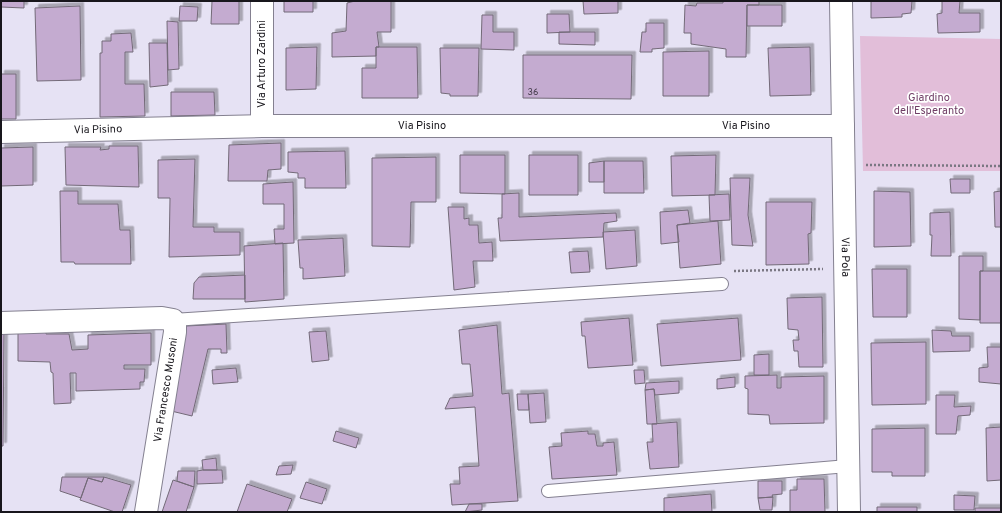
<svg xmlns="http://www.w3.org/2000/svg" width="1002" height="513" viewBox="0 0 1002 513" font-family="Overpass,sans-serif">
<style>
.green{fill:#e2bed9}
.building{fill:#c4abd0;stroke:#736a78;filter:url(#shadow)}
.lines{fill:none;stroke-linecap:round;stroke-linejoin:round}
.lane-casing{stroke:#848090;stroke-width:14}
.street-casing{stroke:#848090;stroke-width:24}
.path{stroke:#7a7782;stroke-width:2.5;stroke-dasharray:2 2;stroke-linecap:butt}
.lane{stroke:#fff;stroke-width:12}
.street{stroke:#fff;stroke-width:22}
.labels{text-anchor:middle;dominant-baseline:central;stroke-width:3.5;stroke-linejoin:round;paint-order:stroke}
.number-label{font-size:9px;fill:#433b49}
.street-label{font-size:11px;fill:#18161c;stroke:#fff}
.park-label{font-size:11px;fill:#6f3d65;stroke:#fff}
</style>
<defs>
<filter id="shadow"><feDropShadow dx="3.5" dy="-3.5" stdDeviation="0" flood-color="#0004"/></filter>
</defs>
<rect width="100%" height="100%" fill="#e6e2f4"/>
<path class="green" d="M860,36L1001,39V171H863Z"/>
<path class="building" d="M1,1H24V8L1,7Z
M212,1H239V24H211Z
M284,1H313V12H284Z
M355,1H391V32H377L379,47H376V56L332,57V33L346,31L347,3Z
M583,1H618V13L584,14Z
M723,1H759V5H747L746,57H726V49L691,44V33H684L685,5L696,6L697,3H723Z
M871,1H912L911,13L902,14V17L871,18Z
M942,1H960L959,13H980V32L938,33L937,14L942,13Z
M747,5H782V26H747Z
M80,6L81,80L37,81L35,8Z
M180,6L198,7L197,21H179Z
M547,14H569L570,32L547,33Z
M482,15H493V32H514V50L481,49Z
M167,21L178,22L179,69L168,70Z
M646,23H664V48L652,49V52H640L642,32H646Z
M559,32H595V45L559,44Z
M131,33L133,52H125V84H144L145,116L100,117V53H102V41H111V34Z
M149,43H167L168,85L150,87Z
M317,47L316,89L286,90V48Z
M376,47H417L418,98H362V68H376Z
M810,47L811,95L770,96L768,48Z
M440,48H479L478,96H450V94L441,93Z
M709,51V96H663V52Z
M523,55H632L631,99L523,98Z
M1,74H16V119H1Z
M171,92H214L215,115L171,116Z
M281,143V169L268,170L267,181H228L229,145Z
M109,146H138L139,187L66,185L65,147H101L100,150L109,149Z
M33,147V185L1,186V148Z
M345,151L346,188H305V178H298V173L288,172V152Z
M460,155H505V194L460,193Z
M529,155H578V195H529Z
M716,155L715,195L672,196L671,156Z
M436,157V202H411L410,247L372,246V158Z
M195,159L193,227H214V232H240V255L169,257L170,198H158V160Z
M604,161H643L644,193H604Z
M604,161V182H589V163Z
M730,178H750L748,215L753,246L732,245Z
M950,179H970V193H951Z
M293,182L294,243L275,244L274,229H284V204H263V184Z
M60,191H78V204H118L120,230H130L131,264H75L74,262H61Z
M874,191L910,192L911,246L874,247Z
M1001,191V227H995L994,192Z
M519,193V217L616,213L617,221L604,223L603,237L500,241L498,218H502V194Z
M729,194L730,220L710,221L709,195Z
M766,202H812L811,233L808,234L809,264L766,265Z
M448,207H464V219L469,218V225H478L479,243L492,242L493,261H473L475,287L454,290Z
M688,210L690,223L677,225L679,242L661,244L660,212Z
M950,212L951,256H931L932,235H930V213Z
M718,221L721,264L680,268L677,225Z
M635,230L637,266L606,269L603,232Z
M343,238L345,276L303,279V268H300L298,240Z
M283,243L284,299L245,302L244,246Z
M588,251L590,272L571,273L569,252Z
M959,256H983V271H980V320L959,319Z
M872,269H907V317H873Z
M980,271H1001V323H980Z
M245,275V299H193L194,283L199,277Z
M822,297L823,367H799L798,351H794L793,340H799L798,330L788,329L787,298Z
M629,318L633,365L588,368L585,336H582L581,322Z
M738,318L741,360L661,366L657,324Z
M226,324L227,353H221V349H208L192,416L167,410L186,326Z
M497,325L502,394L509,393L518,501L452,505L450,484H460L459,467L479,466L475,407L445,409L450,398L473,396L470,364H462L459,330Z
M932,330L951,331L952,336H970V351L933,352Z
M46,331V334H69L72,350L88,349V335L151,333V365H124V369H145L144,382H140V389L76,391V373H70L71,403L54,404L53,373L51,372L50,362L18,361V332Z
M326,331L329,360L312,362L309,332Z
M1,332H4L3,446H1Z
M926,342V404L872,405L871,343Z
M987,347H1001V384L979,382V368L988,367Z
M769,354V375H754V355Z
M236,368L238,382L213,384L212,370Z
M634,370H644L645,383L635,384Z
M777,375V388H781V377L824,376V423L770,424L769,415L748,414V389L745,388V376Z
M735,377V387L717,389V379Z
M679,381V393L655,395L654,389L645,390L646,383Z
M654,389L657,424H647L645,390Z
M544,393L546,422L530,423L528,394Z
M517,394H528L529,410H518Z
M936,395H955L954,407L971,406L970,415L958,416L956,434H936Z
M677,422L679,467L650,469L647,442H653L652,424Z
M1001,427V480L987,481L986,428Z
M925,428V476H892V472H872V429Z
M336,431L359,438L356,448L333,441Z
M588,431V434H595L597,446H603V443L614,442L617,475L552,479L549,447L562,446L561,433Z
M216,458L217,470H203L202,460Z
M293,465L291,474L276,475L279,466Z
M203,470H222L223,483L197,484V471Z
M178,471H195L194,487L177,481Z
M62,477H104L102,482L88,478L81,498L60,491Z
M104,477L131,485L122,512H115L80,500L88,478L102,482Z
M797,479H824L825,512H790V490H797Z
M173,480L194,487L186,512H162Z
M758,481H782V494L772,495L773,497L758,498Z
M306,482L327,489L322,504L300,498Z
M247,484L292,499L287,512H237Z
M711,494L712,512H664V498Z
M954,495L975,496L974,510H954Z
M773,497L772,510H760L758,498Z
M469,504H482V510L465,512Z
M877,507H917V512H877Z
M975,508H1001V512H975Z"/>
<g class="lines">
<g class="lane-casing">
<path id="lane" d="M173,320L722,284
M548,491L848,466"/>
</g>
<g class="street-casing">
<g id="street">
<path id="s1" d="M841,1L849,512"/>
<path d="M262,126V1"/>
<path id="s2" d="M1,132L262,126H843"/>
<path d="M1,323L162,318L173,320L175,323V332L146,512"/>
</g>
</g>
<path class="path" d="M866,165L1001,166
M734,271L823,269"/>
<use href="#lane" class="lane"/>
<use href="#street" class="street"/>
</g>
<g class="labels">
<g class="number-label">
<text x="533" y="92">36</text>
</g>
<g class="street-label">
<text transform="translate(262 64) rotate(-90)">Via Arturo Zardini</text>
<text stroke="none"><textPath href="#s2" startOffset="421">Via Pisino</textPath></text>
<text stroke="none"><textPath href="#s2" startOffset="745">Via Pisino</textPath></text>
<text stroke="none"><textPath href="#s2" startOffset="97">Via Pisino</textPath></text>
<text stroke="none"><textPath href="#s1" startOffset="256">Via Pola</textPath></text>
<text transform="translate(166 390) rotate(-81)">Via Francesco Musoni</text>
</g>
<g class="park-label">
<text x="929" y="98">Giardino<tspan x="929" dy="13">dell'Esperanto</tspan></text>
</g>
</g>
<rect width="1002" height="513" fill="none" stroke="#18161c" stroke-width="4"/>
</svg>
